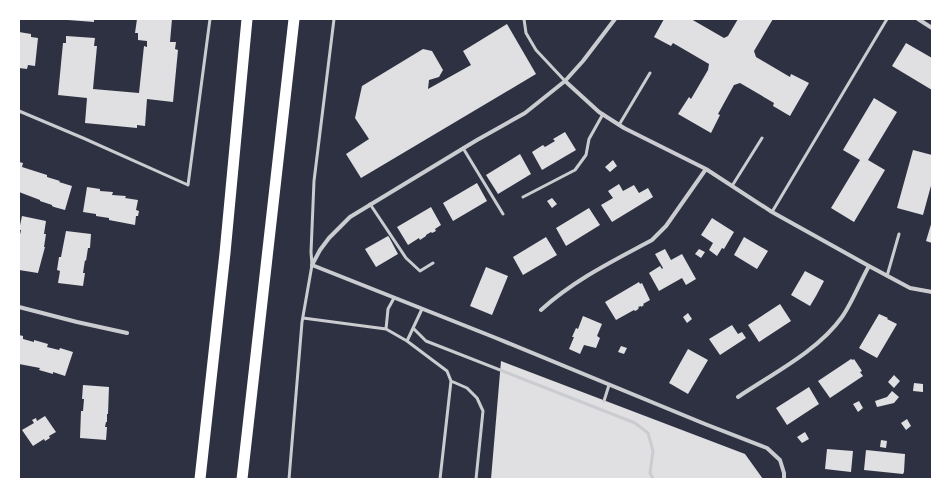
<svg xmlns="http://www.w3.org/2000/svg" width="951" height="498" viewBox="0 0 951 498" font-family="Signika,sans-serif">
<style>
.building{fill:#e0e0e3}
.lines{fill:none;stroke-linecap:round;stroke-linejoin:round}
.service{stroke:#caccd0;stroke-width:3}
.minor{stroke:#caccd0;stroke-width:4}
.trunk{stroke:#fff;stroke-width:11}
</style>
<rect width="100%" height="100%" fill="#2d3142"/>
<path class="building" d="M68,19H94V22L68,20Z
M137,19H172L170,42H176L175,49L178,50L173,102L147,99L145,126L137,125V128L85,123L87,98L58,95L63,43H66V36L95,38L94,46H97L93,89L139,93L144,46L147,47V41L138,40V33H135Z
M664,19H691L724,38L728,36L738,19H773L754,51L756,57L790,77L791,74L809,83L790,116L773,106L774,103L740,83L734,85L718,114L720,115L711,133L678,114L689,97L691,99L708,70L709,64L673,43L671,46L654,37Z
M507,24L536,74L361,178L346,154L369,139L355,118L362,86L423,49L432,51L443,70L439,77L429,80L428,89L471,65L463,51Z
M19,32L31,34V37L38,38L35,66L28,65L27,69L19,68Z
M906,43L932,58V90L892,66Z
M874,98L897,112L868,160L885,170L854,222L831,208L860,160L843,150Z
M565,132L576,150L542,170L532,152L543,145L545,147L555,141L553,139Z
M913,150L932,155V182L923,215L897,208Z
M520,154L531,174L498,194L486,175Z
M613,160L617,166L610,172L605,167Z
M19,162L23,163L22,167L47,175V177L60,181L59,182L72,186L65,210L54,207L52,206V205L40,201V200L19,192Z
M477,183L487,201L453,221L443,203Z
M619,184L623,191L634,185L639,193L648,188L653,197L612,222L601,205L613,198L608,191Z
M87,187L100,189V191L113,192L112,195L126,196L125,198L138,200L136,210L139,211L138,216H136L135,225L109,220V218L96,216V214L83,212Z
M552,198L557,204L552,208L547,201Z
M431,207L441,225L435,229L436,231L432,233L431,232L426,235V236L420,240L419,238L408,245L397,227Z
M589,208L600,225L566,246L556,228Z
M22,216L46,221L44,234H46L44,247H45L38,273L19,270V251L20,243H19V239L21,230H19Z
M712,218L734,232L724,249L722,248L717,256L709,250L713,243L701,235Z
M932,221V243L926,241Z
M66,231L91,234L90,248H88L86,261L85,260L83,273H85L83,286L58,283L60,271L57,270L59,257H61Z
M388,236L389,237L398,254L376,267L365,249Z
M546,237L557,255L523,275L513,257Z
M744,237L768,251L757,269L734,255Z
M665,249L671,260L682,254L696,279L686,285L682,278L659,291L649,273L660,266L662,269L663,268L655,254Z
M699,249L705,252L701,258L695,254Z
M486,267L508,276L492,315L470,306Z
M805,271L824,281L816,296L810,306L791,295Z
M639,282L640,284L642,283L650,300L643,304L644,305L641,307V306L638,307L639,308L637,310L635,311L634,310L616,320L605,302Z
M780,304L791,321L759,342L748,325Z
M688,313L692,319L687,323L683,317Z
M879,314L888,318L887,319L897,324L877,358L859,348Z
M583,316L602,324L597,336L600,338L596,348L584,345L580,354L569,349L574,337H572L576,328L578,329Z
M732,325L738,334L742,332L746,338L720,355L709,339Z
M19,335L23,336V339L34,342V340L48,344L47,347L59,350L60,348L73,352L65,376L53,372V374L39,370L40,368L19,364Z
M621,346L627,348L624,354L618,352Z
M688,349L708,360L688,394L669,383Z
M851,359L853,360L854,359L862,371L860,372L863,376L830,398L818,381Z
M501,361L745,454L763,479H491Z
M894,375L900,381L894,388L888,382Z
M914,383L923,384V392L913,391Z
M83,385L109,387L108,414H107V422H106L105,427H107L106,440L80,438L81,411H83L84,399H82Z
M809,387L819,404L787,425L776,408Z
M892,391L899,397L894,403L877,407L875,401L887,397Z
M859,401L863,408L858,412L853,404Z
M45,416L56,432L49,436L50,438L45,441L44,439L33,446L22,430L34,423L32,420L36,418L37,421Z
M907,419L911,426L906,430L901,423Z
M805,432L809,439L802,443L797,437Z
M881,440L887,441L886,448L880,447Z
M827,449L853,451L851,472L825,469Z
M866,450L905,454L904,472L903,474L864,470Z"/>
<g class="lines">
<path class="service" d="M524,19L526,33L536,50L565,81
M19,111L83,138L188,185L210,19
M619,125L650,73
M463,148L503,214
M732,186L762,138
M523,197L575,170L586,155L589,139L603,114
M370,204L406,258L420,271L433,263
M772,212L887,19
M887,276L899,234
M303,318L386,329L407,341L447,371L451,381L440,479
M386,329L388,309L394,298
M414,329L426,341L635,423L648,433L653,451L650,473L653,479
M407,341L422,309
M451,381L467,388L477,398L483,411L476,479
M604,401L609,385
M289,479L302,322L312,265L311,252L314,181L334,19"/>
<path class="minor" d="M615,19L583,61L565,81L525,113L477,140L350,217L329,238L320,250L312,265L496,338L705,424L767,448L780,460L784,473V479
M918,19L932,28
M565,81L599,112L624,128L706,169L772,212L869,266L910,288L932,292
M19,307L77,322L127,333
M541,310C574,280 613,261 652,240L666,226L706,169
M738,397C772,374 818,351 842,317C852,303 860,282 869,266"/>
<path class="trunk" d="M200,479L225,253L247,19
M242,479L294,19"/>
</g>
<rect width="951" height="498" fill="none" stroke="#ffffff" stroke-width="40"/>
</svg>
